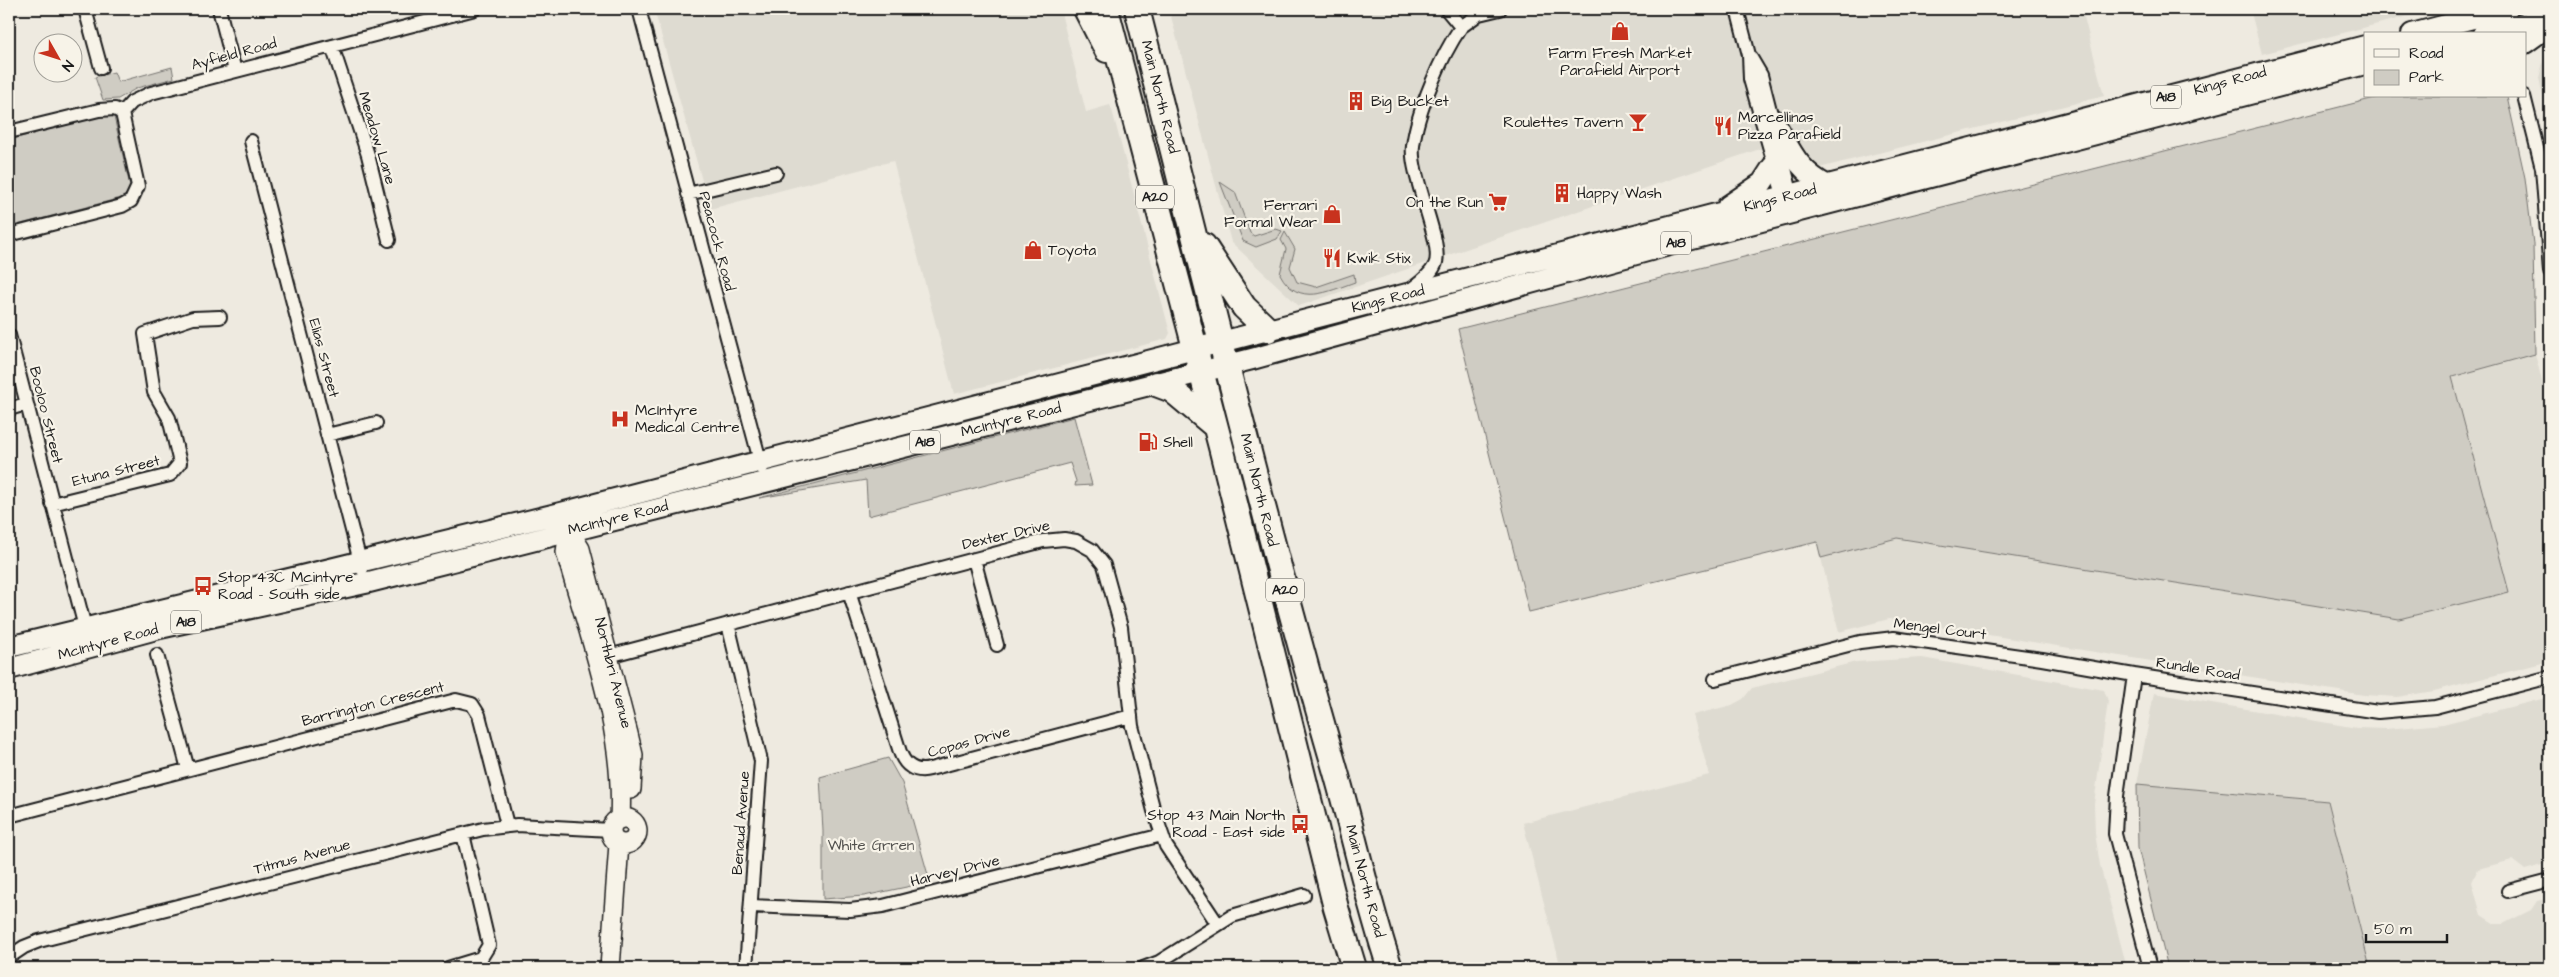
<svg xmlns="http://www.w3.org/2000/svg" width="2559" height="977" viewBox="0 0 2559 977" font-family="'Architects Daughter',sans-serif">
<style>
.built{fill:#dedbd1}
.green{fill:#cfccc3;stroke:#767470}
.lines{fill:none;stroke-linecap:round;stroke-linejoin:round}
.street-casing{stroke:#1c1c1c;stroke-width:16}
.secondary-casing{stroke:#1c1c1c;stroke-width:22}
.primary-casing{stroke:#1c1c1c;stroke-width:24}
.highway-casing{stroke:#1c1c1c;stroke-width:28}
.street{stroke:#f7f3e8;stroke-width:12}
.secondary{stroke:#f7f3e8;stroke-width:19}
.primary{stroke:#f7f3e8;stroke-width:20}
.highway{stroke:#f7f3e8;stroke-width:24}
.labels{text-anchor:middle;dominant-baseline:central;stroke-width:4.5;stroke-linejoin:round;paint-order:stroke}
.shield{fill:#f7f3e8;stroke:#5e5c59;stroke-width:1}
.shield-label{font-size:14px;font-weight:bold;fill:#1c1c1c}
.poi-label{font-size:15px;fill:#1c1c1c;stroke:#f7f3e8;text-anchor:start}
.street-label{font-size:15px;fill:#1c1c1c;stroke:#f7f3e8}
.park-label{font-size:15px;fill:#52514e;stroke:#f7f3e8}
</style>
<rect width="100%" height="100%" fill="#eeeae0"/>
<filter id="ink" filterUnits="userSpaceOnUse"><feTurbulence type="fractalNoise" baseFrequency=".02" numOctaves="2"/><feDisplacementMap in="SourceGraphic" scale="10" xChannelSelector="R" yChannelSelector="G"/><feConvolveMatrix kernelMatrix="1 2 1 2 8 2 1 2 1" color-interpolation-filters="sRGB"/></filter>
<g filter="url(#ink)">
<path class="built" d="M654,9H1060L1086,112L1110,105L1112,110L1170,333L1167,339L954,394L893,161L710,209Z
M1169,9H2082L2104,96L1819,168L1795,137L1299,306L1231,242Z
M2250,9H2436L2262,54Z
M2550,48V130L2539,78L2546,50Z
M2535,354L2550,412V661L2434,691L2397,697L2364,695L1889,619L1839,632L1821,558L1897,538L2399,619L2509,592L2452,377Z
M1922,658L2104,690L2108,701L2094,804L2095,833L2100,865L2127,968H1561L1523,823L1709,775L1693,715L1732,705L1743,699L1752,688L1856,662Z
M2154,693L2357,728L2386,729L2443,724L2550,697V863L2525,870L2512,860L2478,869L2472,882L2481,915L2495,924H2503L2531,910L2537,901L2550,898V968H2370L2328,801L2137,784Z"/>
<path class="green" d="M172,67L174,78L137,88L118,99L103,100L95,77L114,72L118,82Z
M2383,96H2507L2525,178L2533,244L2535,354L2452,377L2509,592L2399,619L1897,538L1821,558L1817,542L1529,612L1458,329Z
M105,115L114,117L130,186L128,193L121,198L9,227V140Z
M1220,182L1235,192L1250,233L1254,236L1276,229L1282,231L1277,239L1256,247L1243,241Z
M1285,232L1295,249L1290,267L1297,282L1316,287L1354,274L1355,282C1329,291 1298,308 1280,274L1286,249L1281,240Z
M1074,417L1092,485L1075,486L1076,481L1070,463L868,516L866,480L759,498Z
M888,758L902,783L930,882L864,896L823,899V831L820,777Z
M2137,784L2328,801L2370,968H2168L2138,848Z"/>
<g class="lines">
<g class="street-casing">
<path id="street" d="M85,9L101,68
M219,9L235,71
M639,9L762,468
M1737,9L1749,55L1750,79L1785,202
M1461,27L1479,14L1500,9
M332,46L368,155L389,240
M1751,58L1761,75L1793,200
M2524,96L2542,168L2550,272
M122,113L132,102L151,93L475,9
M9,132L99,110L115,109L122,113
M251,141L362,569
M688,194L776,173
M9,235L122,206L131,201L138,186L122,113
M1409,291C1418,284 1430,276 1435,265C1445,245 1409,175 1413,146C1417,112 1441,56 1461,27L1446,9
M9,335L87,635
M9,409L26,404
M327,435L376,423
M52,504L170,475L180,463L169,418L154,392L145,334L193,318L220,317
M974,559L997,645
M849,592L900,752C905,766 915,773 930,769L1131,716
M728,624L761,761L746,968
M157,655L188,769
M601,658L1043,541L1064,539L1076,541L1092,550L1104,565L1121,627L1132,726L1154,811L1166,846L1217,923
M1715,679L1860,642L1894,638L2042,659L2134,675
M9,816L456,700L472,704L479,715L507,825
M2508,891L2550,880
M751,906L850,910L883,906L1162,835
M9,957L24,947L39,941L483,829L517,825L611,830
M448,968L481,958L489,945L463,834
M1143,968L1159,962L1232,916L1304,895
M2150,968L2115,834L2117,796L2134,675L2378,712L2435,707L2550,677"/>
</g>
<g class="secondary-casing">
<path id="secondary" d="M566,517L569,531L566,552C590,639 625,728 620,819
M569,531L580,549L628,734L633,755L631,789
M611 831a13 13 0 1 1 26 0a13 13 0 1 1-26 0Z
M610,968L619,844"/>
</g>
<g class="primary-casing">
<path id="primary" d="M2412,34L2507,9
M2483,34L2550,16
M2525,43L2550,25
M1773,120C1790,148 1797,171 1828,186
M1728,206L1762,183L1773,166
M9,647L565,512L2365,46
M9,669L160,628L365,583L1252,359L1669,245L2365,64"/>
</g>
<g class="highway-casing">
<path id="highway" d="M1086,9L1107,50
M1106,9L1221,447L1336,908L1354,968
M1137,9C1201,260 1261,512 1333,762C1353,830 1367,900 1390,968
M1204,246L1244,307L1268,330
M1156,384L1172,390L1215,426"/>
</g>
<use href="#street" class="street"/>
<use href="#secondary" class="secondary"/>
<use href="#primary" class="primary"/>
<use href="#highway" class="highway"/>
</g>
</g>
<defs>
<g id="shop-bare" transform="scale(1.5)"><path d="M-5-2.5h2.3a2.7 3.5 0 0 1 5.4 0H5L5.5 6h-11ZM-1.5-2.5h3a1.5 2.3 0 0 0-3 0Z" fill="#c8321e" stroke="#f7f3e8" stroke-width="2.5" paint-order="stroke"/></g>
<g id="building-bare" transform="scale(1.5)"><path d="M-4-6H4V6H1V3H-1V6H-4ZM-2.5-4.3h1.7v1.8h-1.7ZM.8-4.3h1.7v1.8H.8ZM-2.5-1h1.7V.8h-1.7ZM.8-1h1.7V.8H.8Z" fill="#c8321e" stroke="#f7f3e8" stroke-width="2.5" paint-order="stroke"/></g>
<g id="bar-bare" transform="scale(1.5)"><path d="M-6-5H6L.8 .8V4.5H3.5V6h-7V4.5H-.8V.8Z" fill="#c8321e" stroke="#f7f3e8" stroke-width="2.5" paint-order="stroke"/></g>
<g id="restaurant-bare" transform="scale(1.5)"><path d="M-5-6h1v4h1v-4h1v4h1v-4h1v5L-1.5 .5V6h-2V.5L-5-1ZM5-6V6H3V1.5H1.5Q1.5-4 5-6Z" fill="#c8321e" stroke="#f7f3e8" stroke-width="2.5" paint-order="stroke"/></g>
<g id="supermarket-bare" transform="scale(1.5)"><path d="M-6-5.5h2.5l.6 2H6L4.5 2H-2.5L-4.4-4H-6ZM-1.5 3.2a1.3 1.3 0 1 0 .1 0ZM3 3.2a1.3 1.3 0 1 0 .1 0Z" fill="#c8321e" stroke="#f7f3e8" stroke-width="2.5" paint-order="stroke"/></g>
<g id="hospital-bare" transform="scale(1.5)"><path d="M-5-5h3v3.5h4V-5h3V5h-3V1.5h-4V5h-3Z" fill="#c8321e" stroke="#f7f3e8" stroke-width="2.5" paint-order="stroke"/></g>
<g id="fuel-bare" transform="scale(1.5)"><path d="M-5.5-6h7V0h2V4h1.3V-2.5L3-4.5l.8-.8L6-3V5H2.5V1h-1V6h-7ZM-4.2-4.7v3.2H.2V-4.7Z" fill="#c8321e" stroke="#f7f3e8" stroke-width="2.5" paint-order="stroke"/></g>
<g id="bus-bare" transform="scale(1.5)"><path d="M-5-6H5V4H4V6H2V4H-2V6H-4V4H-5ZM-3.5-4V0h7V-4ZM-3.5 1.2v1.5H-2V1.2ZM2 1.2v1.5H3.5V1.2Z" fill="#c8321e" stroke="#f7f3e8" stroke-width="2.5" paint-order="stroke"/></g>
</defs>
<g fill-rule="evenodd">
<use href="#shop-bare" x="1620" y="31"/>
<use href="#building-bare" x="1356" y="101"/>
<use href="#bar-bare" x="1638" y="122"/>
<use href="#restaurant-bare" x="1723" y="126"/>
<use href="#building-bare" x="1562" y="193"/>
<use href="#supermarket-bare" x="1498" y="202"/>
<use href="#shop-bare" x="1332" y="214"/>
<use href="#shop-bare" x="1033" y="250"/>
<use href="#restaurant-bare" x="1332" y="258"/>
<use href="#hospital-bare" x="620" y="419"/>
<use href="#fuel-bare" x="1148" y="442"/>
<use href="#bus-bare" x="203" y="586"/>
<use href="#bus-bare" x="1300" y="824"/>
</g>
<g class="labels">
<g class="shield">
<rect x="2151" y="85.5" width="30" height="23" rx="4"/>
<rect x="1136" y="185.5" width="38" height="23" rx="4"/>
<rect x="1661" y="231.5" width="30" height="23" rx="4"/>
<rect x="910" y="430.5" width="30" height="23" rx="4"/>
<rect x="1266" y="578.5" width="38" height="23" rx="4"/>
<rect x="171" y="610.5" width="30" height="23" rx="4"/>
</g>
<g class="shield-label">
<text x="2166" y="97">A18</text>
<text x="1155" y="197">A20</text>
<text x="1676" y="243">A18</text>
<text x="925" y="442">A18</text>
<text x="1285" y="590">A20</text>
<text x="186" y="622">A18</text>
</g>
<g class="poi-label">
<text x="1620" y="53" text-anchor="middle">Farm Fresh Market<tspan x="1620" dy="17">Parafield Airport</tspan></text>
<text x="1371" y="101">Big Bucket</text>
<text x="1738" y="117">Marcellinas<tspan x="1738" dy="17">Pizza Parafield</tspan></text>
<text x="1623" y="122" text-anchor="end">Roulettes Tavern</text>
<text x="1577" y="193">Happy Wash</text>
<text x="1483" y="202" text-anchor="end">On the Run</text>
<text x="1317" y="205" text-anchor="end">Ferrari<tspan x="1317" dy="17">Formal Wear</tspan></text>
<text x="1048" y="250">Toyota</text>
<text x="1347" y="258">Kwik Stix</text>
<text x="635" y="410">McIntyre<tspan x="635" dy="17">Medical Centre</tspan></text>
<text x="1163" y="442">Shell</text>
<text x="218" y="577">Stop 43C Mcintyre<tspan x="218" dy="17">Road - South side</tspan></text>
<text x="1285" y="815" text-anchor="end">Stop 43 Main North<tspan x="1285" dy="17">Road - East side</tspan></text>
</g>
<g class="street-label">
<text transform="translate(234 54) rotate(-15)">Ayfield Road</text>
<text transform="translate(2230 81) rotate(-15)">Kings Road</text>
<text transform="translate(1160 97) rotate(76)">Main North Road</text>
<text transform="translate(377 138) rotate(73)">Meadow Lane</text>
<text transform="translate(1780 198) rotate(-14)">Kings Road</text>
<text transform="translate(717 241) rotate(75)">Peacock Road</text>
<text transform="translate(1388 299) rotate(-14)">Kings Road</text>
<text transform="translate(324 358) rotate(75)">Elias Street</text>
<text transform="translate(46 415) rotate(76)">Booloo Street</text>
<text transform="translate(1011 420) rotate(-14)">McIntyre Road</text>
<text transform="translate(116 471) rotate(-14)">Etuna Street</text>
<text transform="translate(1259 490) rotate(76)">Main North Road</text>
<text transform="translate(618 518) rotate(-14)">McIntyre Road</text>
<text transform="translate(1006 535) rotate(-13)">Dexter Drive</text>
<text transform="translate(1940 629) rotate(7)">Mengel Court</text>
<text transform="translate(108 642) rotate(-15)">McIntyre Road</text>
<text transform="translate(2198 669) rotate(9)">Rundle Road</text>
<text transform="translate(613 673) rotate(76)">Northbri Avenue</text>
<text transform="translate(373 704) rotate(-14)">Barrington Crescent</text>
<text transform="translate(969 742) rotate(-15)">Copas Drive</text>
<text transform="translate(741 823) rotate(-86)">Benaud Avenue</text>
<text transform="translate(302 857) rotate(-15)">Titmus Avenue</text>
<text transform="translate(955 871) rotate(-14)">Harvey Drive</text>
<text transform="translate(1365 881) rotate(75)">Main North Road</text>
</g>
<g class="park-label">
<text x="871" y="845">White Grren</text>
</g>
</g>
<rect width="2559" height="977" fill="none" stroke="#f7f3e8" stroke-width="30"/>
<rect x="15" y="15" width="2529" height="947" fill="none" stroke="#1c1c1c" stroke-width="2" filter="url(#ink)"/>
<rect x="2364" y="32" width="162" height="65" fill="#f7f3e8" stroke="#9f9d96"/>
<rect x="2374" y="49" width="25" height="8" fill="#f7f3e8" stroke="#9f9d96"/>
<text x="2409" y="58" font-size="15" fill="#1c1c1c">Road</text>
<rect x="2374" y="70" width="25" height="15" fill="#cfccc3" stroke="#9f9d96"/>
<text x="2409" y="82" font-size="15" fill="#1c1c1c">Park</text>
<g transform="translate(58 58) rotate(129)"><circle r="24" fill="#f7f3e8" stroke="#9f9d96"/>
<path d="M0-4L9 19L0 12L-9 19Z" fill="#c8321e"/>
<text y="-8" font-size="14" font-weight="bold" text-anchor="middle" fill="#1c1c1c">N</text>
</g>
<path d="M2366 934v8h81v-8" fill="none" stroke="#1c1c1c" stroke-width="2.5"/>
<text x="2374" y="934" font-size="15" fill="#1c1c1c" stroke="#f7f3e8" stroke-width="4" paint-order="stroke">50 m</text>
</svg>
